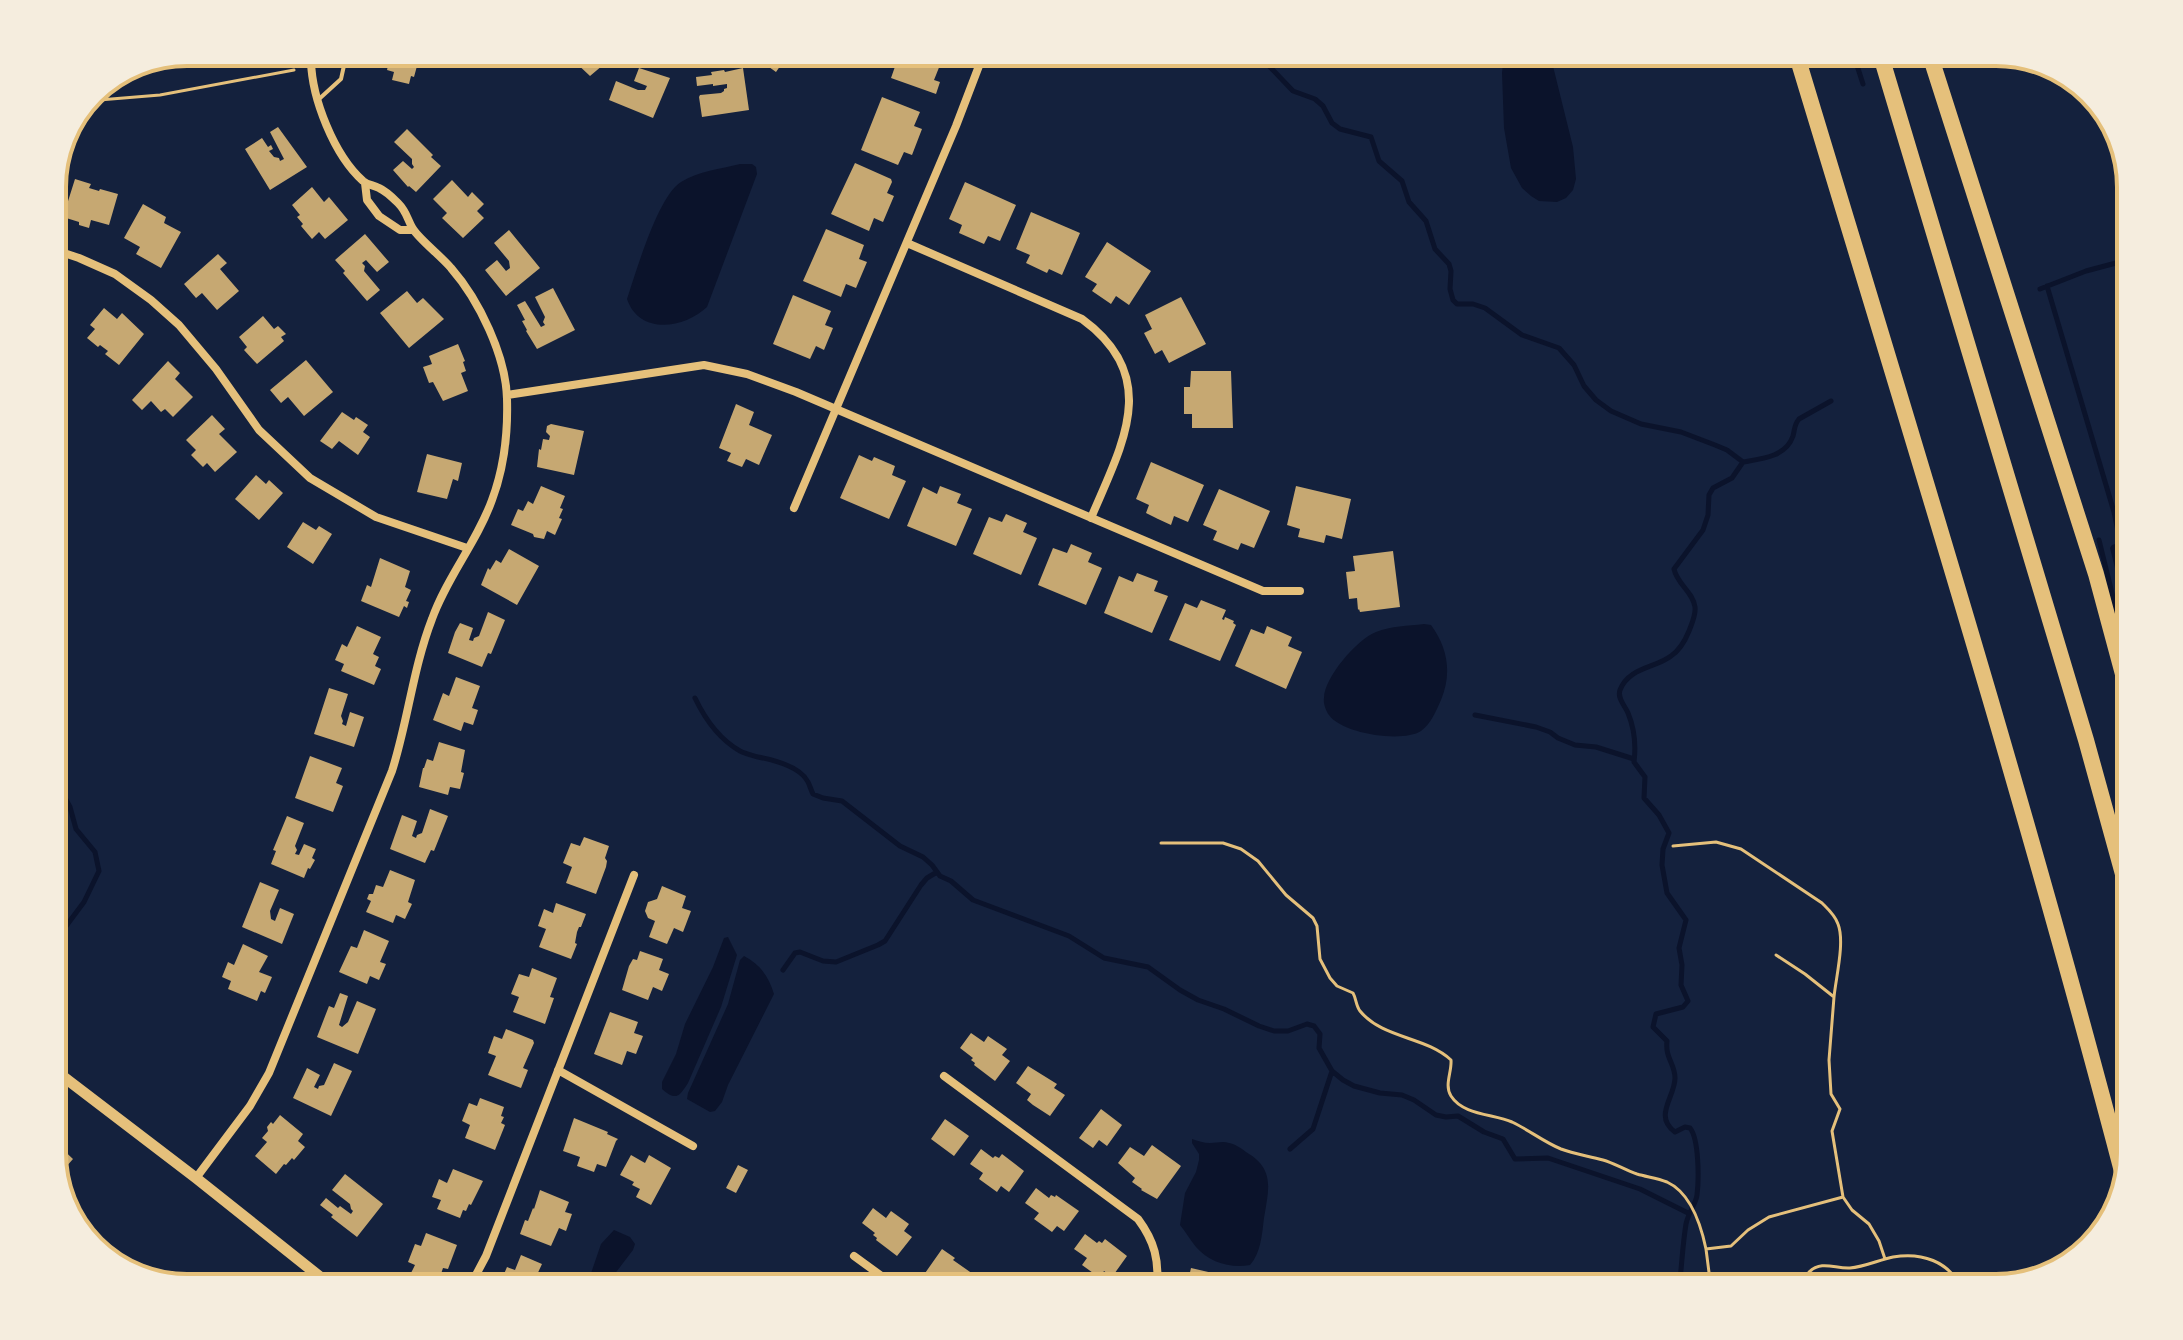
<svg xmlns="http://www.w3.org/2000/svg" width="2183" height="1340" viewBox="0 0 2183 1340" font-family="'Fira Sans',sans-serif">
<style>
.water{fill:#0b132b}
.lines{fill:none;stroke-linecap:round;stroke-linejoin:round}
.stream{stroke:#0b132b;stroke-width:5}
.building{fill:#c6a872}
.path{stroke:#e5c07b;stroke-width:3}
.service{stroke:#e5c07b;stroke-width:4}
.minor{stroke:#e5c07b;stroke-width:8}
.tertiary{stroke:#e5c07b;stroke-width:11}
.motorway{stroke:#e5c07b;stroke-width:16}
.rim{fill:none;stroke:#e5c07b;stroke-width:4}
</style>
<rect width="100%" height="100%" fill="#14213d"/>
<path class="water" d="M1550,54L1573,147L1576,179L1573,190L1566,198L1557,202L1539,201L1531,196L1522,188L1511,168L1504,128L1502,73L1504,55Z
M740,164H752L756,167L757,174L707,307C684,329 639,335 627,299C636,272 658,196 681,182C699,171 720,169 740,164Z
M2119,543L2131,551V582L2124,587L2117,576L2110,548L2112,545Z
M1424,624L1431,625C1448,648 1452,674 1441,700C1436,711 1431,724 1421,731C1403,743 1342,734 1329,715C1326,711 1323,703 1324,698C1324,678 1357,639 1376,632C1391,626 1408,626 1424,624Z
M728,937L737,955L721,1007L688,1083C679,1097 676,1101 662,1089V1082L676,1054L685,1024L713,967L724,938Z
M744,956C760,964 769,977 774,994L728,1085L722,1102L715,1111L710,1112L687,1099L688,1093L728,1004L740,960Z
M1192,1139C1198,1141 1204,1143 1210,1143C1217,1143 1223,1141 1229,1143C1235,1144 1241,1148 1246,1152C1275,1169 1269,1188 1264,1218C1262,1234 1261,1253 1250,1265C1231,1269 1209,1262 1196,1247C1190,1240 1186,1232 1180,1225L1185,1193L1196,1172L1199,1160V1154L1192,1143Z
M614,1230L630,1237L635,1244L633,1250L604,1288H586L601,1244Z"/>
<g class="lines">
<path class="stream" d="M1853,53L1863,84
M1271,56L1270,67L1293,91L1315,99L1323,106L1332,123L1340,129L1371,137L1379,161L1402,181L1409,202L1426,221L1435,249L1449,264L1451,271L1450,289L1453,300L1457,304H1473L1485,308L1522,335L1559,348L1574,365L1584,386L1596,400L1611,411L1641,424L1681,432L1715,445L1727,450L1743,462
M2047,286L2114,512L2122,550
M2040,289L2086,271L2131,259
M2099,540L2131,671
M2127,580L2131,597
M695,698C705,719 719,739 740,751C746,754 751,755 758,757C774,760 800,766 808,782C810,786 811,790 813,794L823,798L842,801L900,846L923,857L932,865L940,876L951,881L973,900L1069,936L1104,958L1148,967L1180,990L1198,1000L1224,1009L1259,1026L1274,1031H1288L1307,1024L1314,1026L1320,1034L1319,1048L1332,1071L1343,1080L1354,1086L1380,1093L1402,1095L1414,1100L1436,1115L1446,1117L1458,1116L1484,1132L1503,1139L1515,1159L1548,1158L1640,1189L1688,1213
M1475,715L1536,727L1550,732L1558,738L1575,745L1596,747L1634,759
M52,774L70,807L76,829L95,852L99,871L84,902L52,945
M783,970L795,953L800,952L823,961L836,962L878,945L885,941L921,885L927,878L937,872
M1290,1149L1313,1129L1332,1071
M1682,1288L1680,1280C1682,1261 1683,1242 1686,1224C1688,1213 1696,1204 1697,1195C1699,1179 1699,1139 1690,1128L1685,1127L1675,1132C1653,1116 1675,1097 1675,1078C1675,1063 1665,1059 1667,1041L1653,1027L1656,1014L1683,1007L1688,1001L1681,985L1682,965L1679,948L1686,920L1667,893L1662,865L1663,849L1669,833L1659,815L1644,798L1645,777L1634,762C1636,746 1635,730 1628,713C1625,706 1617,698 1620,690C1629,667 1656,668 1671,656C1680,650 1685,641 1689,631C1692,623 1696,615 1695,607C1693,592 1677,584 1674,569L1703,530L1708,515L1709,495L1713,488L1732,478L1743,462C1761,459 1786,457 1793,436C1795,429 1794,425 1799,419L1831,401"/>
</g>
<path class="building" d="M898,58H949L946,67L940,65L934,80L940,82L936,94L891,78Z
M758,59H790L786,64L783,62L776,72Z
M573,60H609L590,76Z
M389,61H421L420,66H417L414,77L411,76L409,84L392,80L394,72L387,70Z
M639,68L670,78L653,118L609,100L616,81L638,90H645L647,86L634,81Z
M743,68L749,110L702,117L699,97L700,95L721,93L724,91V89L727,88V84L713,86V84L697,86L696,77L712,75L711,72L724,70L725,72Z
M882,97L920,112L914,126L922,129L912,155L904,152L898,165L861,150Z
M278,127L307,167L270,190L245,149L262,138L268,147L271,145L273,149L269,151L274,157L279,158L280,161L284,159L270,132Z
M407,129L433,155L431,157L441,166L416,192L409,186L408,187L393,170L403,161L412,169L414,167L412,164V159L394,142Z
M855,163L891,179L892,182L887,193L894,196L883,222L874,218L869,231L831,214Z
M75,179L91,184L89,188L99,191L100,189L118,194L109,225L91,220L89,228L79,225V222L63,217Z
M452,180L468,197L472,192L484,204L477,211L484,218L463,238L442,218L447,213L433,199Z
M965,182L1016,205L1000,241L988,236L984,244L959,233L962,225L949,219Z
M312,187L324,202L329,197L348,220L325,239L319,232L312,239L301,226L303,224L297,217L300,215L292,205Z
M143,204L166,217L164,223L181,232L161,268L136,254L140,247L124,238Z
M1031,212L1080,233L1062,275L1049,269L1047,273L1026,263L1030,255L1016,249Z
M826,229L864,245L859,259L867,262L856,288L846,284L841,297L803,281Z
M509,230L540,268L506,296L485,270L497,260L506,271L510,268L509,261L494,243Z
M365,234L389,262L377,272L366,260L362,263L365,266L364,271L380,290L367,301L343,273L345,271L335,260Z
M1107,242L1151,271L1129,305L1116,296L1111,304L1092,291L1097,284L1085,277Z
M218,254L227,263L220,269L239,291L217,310L202,293L196,298L184,284Z
M52,280L67,285L53,324H52Z
M553,288L575,330L537,349L526,331L527,330L522,321L525,320L517,305L525,301L541,327L545,325L543,322L545,317L535,297Z
M407,291L417,303L423,298L444,319L409,348L380,313Z
M793,295L831,311L825,325L833,328L824,350L816,346L810,359L773,344Z
M1181,297L1206,344L1169,363L1162,350L1155,354L1144,333L1152,329L1145,315Z
M104,308L117,319L122,313L144,334L119,365L105,354L108,351L100,345L98,347L87,338L95,329L90,325Z
M263,316L274,329L278,326L286,334L281,337L284,341L257,364L244,350L247,347L239,337Z
M458,344L465,361L463,362L466,371L461,373L468,391L443,401L433,382L429,383L423,367L432,364L429,356Z
M306,360L333,392L304,416L288,397L281,403L270,390Z
M168,361L180,373L175,379L193,397L173,417L165,409L161,412L151,401L142,410L132,400Z
M1191,371H1231L1233,428H1192V414H1184V387H1190Z
M736,404L754,412L749,425L772,435L759,465L746,459L742,467L727,461L731,453L719,448Z
M342,412L354,420L356,417L368,425L363,432L370,437L358,455L339,441L332,449L320,441Z
M212,415L225,429L219,434L237,452L215,472L207,463L203,467L191,455L196,450L186,440Z
M551,424L584,431L574,475L537,467L539,449L541,450L543,439L549,440L550,436L546,432L547,426Z
M427,454L462,463L458,481L453,479L447,499L417,492Z
M859,455L872,461L874,457L895,466L892,475L906,481L889,519L840,498Z
M1151,462L1204,485L1188,522L1174,516L1171,525L1158,519L1146,513L1149,505L1136,499Z
M256,475L266,484L269,480L283,493L259,520L235,499Z
M541,486L565,496L560,508L563,509L559,518L562,519L555,535L547,531L544,539L534,537L533,534L511,525L518,509L523,511L528,501L533,504Z
M940,486L961,494L957,503L972,509L956,546L907,526L923,487L937,494Z
M1296,486L1351,499L1342,539L1326,535L1324,543L1298,537L1300,529L1287,525Z
M1219,489L1270,511L1254,548L1241,543L1238,550L1213,540L1217,531L1203,525Z
M1006,514L1027,523L1023,532L1037,538L1021,575L973,554L989,517L1002,522Z
M303,522L316,530L319,526L332,534L313,564L287,547Z
M1071,544L1092,553L1088,562L1102,568L1086,605L1038,585L1053,548L1067,553Z
M509,549L539,566L517,605L481,585L488,568L490,570L496,560L501,563Z
M1393,551L1400,607L1360,612L1359,609L1358,610L1357,598L1349,599L1346,572L1355,571L1353,556Z
M380,558L410,571L405,587L411,590L406,601L409,602L407,608L404,606L399,617L361,601L367,585L371,587Z
M1137,573L1158,581L1154,591L1168,596L1152,633L1104,613L1119,576L1133,582Z
M1201,600L1226,610L1222,619L1224,620L1225,617L1234,621L1233,623L1236,625L1220,661L1169,640L1185,603L1197,608Z
M488,612L505,620L491,654L488,653L482,667L448,653L455,632L460,623L473,628L469,640L473,641L474,638L479,636Z
M357,626L381,637L373,654L379,657L375,666L381,669L374,685L341,671L344,664L335,660L342,644L347,647Z
M1267,626L1292,637L1288,646L1302,652L1286,689L1235,666L1251,629L1264,634Z
M456,677L480,686L472,708L478,710L473,725L464,722L461,731L433,720L443,693L449,696Z
M329,688L348,694L341,716L343,721L342,724L346,726L350,712L364,717L354,747L314,734Z
M439,742L465,750L461,772L464,773L460,789L450,787L448,795L419,787L423,768H424L427,759L433,761Z
M310,756L342,768L336,783L343,786L333,812L295,798Z
M430,809L448,816L434,851L431,850L425,863L390,849L402,815L417,821L412,836L416,838L417,835L422,833Z
M287,816L304,823L295,846L297,850L295,854L299,855L304,844L316,849L312,858L315,860L310,869L308,868L304,878L271,864L276,851L273,850Z
M584,837L609,846L605,858L607,861L606,867L596,894L566,883L572,867L563,863L571,843L580,846Z
M390,870L415,880L408,902L412,904L405,919L396,915L393,923L366,912L371,901L367,899L369,894H373L376,885L383,887Z
M260,882L279,890L270,911L271,919L275,921L280,908L294,914L282,944L242,927Z
M662,886L686,896L682,908L691,911L683,932L674,928L667,944L649,937L655,921L648,918L645,911L648,902L657,899Z
M556,903L586,914L581,927H579L577,932L575,943L577,944L571,959L539,947L546,929L538,926L544,909L553,913Z
M364,930L389,941L380,962L386,964L379,980L370,976L367,984L339,972L351,946L357,948Z
M243,944L268,956L259,972L272,977L265,993L261,991L257,1001L228,989L231,981L222,977L228,962L234,965Z
M640,951L663,959L659,970L669,974L662,991L653,987L648,1000L622,990L629,966L633,959L637,960Z
M532,968L557,978L550,997L554,998L545,1024L513,1012L519,997L511,994L519,974L529,977Z
M340,993L348,996L339,1025L342,1027L348,1022L357,1001L376,1009L358,1054L317,1037L329,1006L334,1008Z
M610,1012L638,1022L634,1033L643,1036L636,1054L627,1051L622,1065L594,1054Z
M506,1029L533,1040L534,1043L523,1068L528,1070L521,1088L488,1075L496,1056L488,1053L494,1036L502,1039Z
M971,1033L984,1042L988,1036L1007,1049L1002,1055L1010,1061L995,1081L974,1065L975,1063L971,1060L973,1058L960,1048Z
M334,1063L352,1071L331,1116L293,1098L307,1068L320,1075L314,1087L318,1089L319,1086L324,1085Z
M1028,1066L1057,1084L1054,1088L1065,1095L1050,1116L1033,1105L1027,1100L1031,1094L1016,1083Z
M480,1098L504,1107L501,1116L504,1117L501,1123L505,1125L495,1150L465,1138L470,1125L462,1121L469,1103L477,1106Z
M1101,1109L1122,1125L1107,1146L1099,1140L1093,1148L1079,1138Z
M280,1115L303,1134L298,1141L305,1147L294,1160L292,1158L286,1165L284,1164L276,1174L255,1156L267,1142L262,1138L268,1131L267,1127L271,1122L273,1124Z
M574,1118L608,1132L607,1134L618,1139L616,1141L606,1167L597,1164L594,1172L577,1166L580,1157L563,1151Z
M945,1119L969,1136L954,1156L931,1139Z
M57,1144L73,1159L58,1176L71,1188L63,1197L52,1162V1149Z
M1152,1145L1181,1166L1157,1199L1141,1190L1142,1189L1132,1182L1135,1178L1118,1163L1130,1147L1144,1156Z
M981,1149L993,1158L995,1156L999,1158L1002,1154L1024,1171L1009,1192L1001,1186L997,1192L979,1179L983,1173L970,1164Z
M631,1155L645,1163L649,1155L671,1168L651,1205L636,1197L640,1189L632,1185L634,1182L620,1175Z
M738,1165L748,1170L736,1193L726,1188Z
M453,1169L483,1181L471,1205L469,1204L466,1211L463,1210L460,1218L437,1209L441,1200L432,1197L439,1179L447,1183Z
M345,1174L383,1204L357,1237L331,1217L333,1215L320,1205L326,1198L338,1208L340,1206L351,1214L353,1211L351,1209L350,1204L332,1190Z
M1036,1188L1049,1198L1051,1195L1055,1197L1056,1195L1079,1211L1064,1231L1057,1226L1052,1232L1034,1219L1039,1213L1025,1203Z
M540,1190L569,1202L565,1212L572,1214L566,1231L559,1228L551,1246L520,1234L525,1220L528,1221L533,1208L534,1209Z
M873,1208L886,1218L891,1211L909,1224L904,1231L912,1237L897,1256L876,1240L877,1238L873,1235L875,1233L862,1223Z
M426,1233L457,1245L448,1269L443,1268L441,1274L437,1273L434,1282L411,1273L415,1265L408,1262L415,1244L421,1246Z
M1085,1234L1097,1243L1099,1241L1102,1243L1105,1239L1127,1256L1112,1277L1104,1271L1100,1278L1082,1265L1087,1258L1074,1249Z
M942,1249L955,1258L953,1260L973,1274L963,1288H949L941,1281L938,1286L923,1276Z
M521,1255L542,1264L535,1279L538,1280L535,1288H498L507,1267L515,1270Z
M1191,1268L1217,1274L1214,1288H1189L1191,1282L1188,1281Z"/>
<g class="lines">
<path class="path" d="M87,101L160,95L294,70
M1161,843H1223L1241,849L1258,861L1286,895L1313,918L1317,926L1320,959L1330,978L1337,986L1353,993C1356,998 1356,1006 1360,1011C1383,1039 1425,1036 1451,1060C1452,1072 1444,1085 1451,1096C1463,1115 1493,1114 1512,1122C1529,1130 1544,1142 1561,1149C1574,1154 1589,1156 1603,1160C1614,1163 1625,1170 1637,1174C1647,1177 1657,1178 1667,1182C1691,1193 1701,1225 1706,1249
M1673,846L1716,842L1741,849L1822,903C1828,909 1835,915 1838,924C1845,942 1836,977 1834,997
M1776,955L1805,974L1834,997L1829,1060L1831,1094L1840,1109L1832,1131L1843,1197L1852,1210L1869,1224L1879,1241L1885,1259
M1711,1288L1706,1249L1731,1246L1748,1230L1769,1217L1843,1197
M1805,1288L1809,1272C1822,1260 1835,1269 1850,1268C1864,1267 1879,1260 1893,1257C1921,1252 1949,1261 1961,1288"/>
<path class="service" d="M318,100L341,79L345,61"/>
<path class="minor" d="M365,183L367,200L379,216L400,230H413
M907,243L1082,319C1163,378 1121,446 1091,518
M52,249L79,258L115,274L151,300L179,325L216,369L259,430L310,478L376,517L467,548
M507,395L704,365L747,374L796,392L1263,591H1300
M794,508L956,126L982,58
M558,1070L693,1146
M944,1076L1138,1219C1155,1242 1159,1260 1157,1288
M196,1178L250,1106L269,1073L392,771C408,721 413,668 432,619C447,577 477,542 492,500C504,468 508,433 507,399C506,356 479,300 451,268C441,256 420,240 413,229C407,219 407,212 398,203C393,198 386,191 379,188C373,185 368,185 363,181C334,155 312,99 311,61
M854,1256L898,1288
M469,1288L486,1256L634,875"/>
<path class="tertiary" d="M52,1068L196,1178L334,1288"/>
<path class="motorway" d="M1929,52L2096,574L2131,704
M1796,53C1909,427 2025,800 2124,1179
M1880,53L2086,740L2131,903"/>
</g>
<path d="M0 0H2183V1340H0ZM187 66H1996A121 121 0 0 1 2117 187V1153A121 121 0 0 1 1996 1274H187A121 121 0 0 1 66 1153V187A121 121 0 0 1 187 66Z" fill="#f5edde" fill-rule="evenodd"/>
<path class="rim" d="M187 66H1996A121 121 0 0 1 2117 187V1153A121 121 0 0 1 1996 1274H187A121 121 0 0 1 66 1153V187A121 121 0 0 1 187 66Z"/>
</svg>
